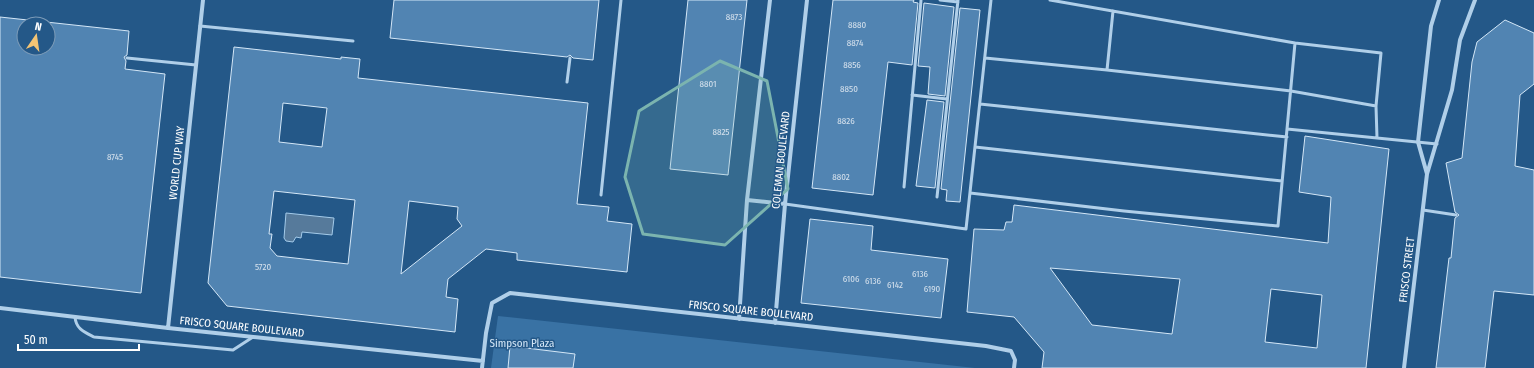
<svg xmlns="http://www.w3.org/2000/svg" width="1534" height="368" viewBox="0 0 1534 368" font-family="'Fira Sans Condensed',sans-serif">
<style>
.green{fill:#3972a4}
.water{fill:#567a9b;stroke:#a4cbea}
.building{fill:#5184b2;stroke:#d4e7f7;fill-rule:evenodd}
.lines{fill:none;stroke-linecap:round;stroke-linejoin:round}
.service{stroke:#b0cfe9;stroke-width:3}
.minor{stroke:#b0cfe9;stroke-width:4}
.marked{fill:#7bb4af;fill-opacity:0.2;stroke:#7bb4af;stroke-width:3;stroke-linejoin:round}
.labels{text-anchor:middle;dominant-baseline:central;stroke-width:3;stroke-linejoin:round;paint-order:stroke}
.number-label{font-size:9px;fill:#d4e0ec}
.street-label{font-size:11px;fill:#fff;stroke:#245888}
.park-label{font-size:11px;fill:#d4e7f7;stroke:#245888}
</style>
<rect width="100%" height="100%" fill="#245888"/>
<path class="green" d="M498,316L975,368H491Z"/>
<path class="water" d="M286,213L334,218L332,235L302,232L301,238L296,237L293,242L286,241L284,238Z"/>
<path class="building" d="M394,0H599L593,60L573,58L570,55L567,57L390,38Z
M688,0H747L728,175L670,169Z
M833,0H914L913,2L918,3L912,65L888,62L873,195L812,188Z
M924,3L954,7L945,96L928,94L930,67L918,66Z
M960,8L980,10L960,202L946,201L947,190L941,189Z
M0,17L129,31L127,55L124,57L126,61L125,69L165,74L141,293L0,277ZM24,24H48V48H24Z
M1505,20L1534,33V84L1520,95L1515,166L1534,170V295L1494,291L1485,368H1436L1449,258H1451L1455,218L1459,215L1455,212L1446,163L1462,158L1472,62L1477,42Z
M234,47L341,59V57L360,59L358,78L588,103L577,204L609,207L607,221L632,224L627,272L517,260V253L486,249L448,279L446,297L458,299L455,332L227,306L208,283ZM283,103L327,108L322,147L279,142ZM274,191L355,200L348,264L277,256L270,248L272,234H269ZM409,201L458,207L457,219L462,226L401,274Z
M927,100L944,102L935,188L916,186Z
M1305,136L1389,149L1366,368H1042L1044,352L1014,317L967,312L974,229L1004,230L1006,222H1012L1014,205L1328,243L1331,197L1299,192ZM1050,268L1180,279L1172,334L1092,325ZM1271,289L1322,295L1317,348L1265,342Z
M810,219L873,226L871,250L948,259L941,318L801,303Z
M510,346L575,354L573,368H508Z"/>
<g class="lines">
<path class="service" d="M940,0L958,2
M200,26L353,41
M127,58L196,65
M985,58L1107,70L1113,11
M1107,70L1291,91L1376,106L1381,53L1295,43
M567,82L570,58
M912,95L947,99
M980,104L1287,137
M1376,106L1377,138
M1287,129L1437,144
M975,147L1282,181
M904,187L921,0
M970,193L1124,211L1278,226L1295,43L1050,0
M601,195L621,0
M937,197L958,0
M785,204L966,229L991,0
M1423,210L1456,215
M75,317C76,329 84,332 94,337L233,350L253,337"/>
<path class="minor" d="M1427,174L1418,142L1431,26L1439,0
M747,200L785,204
M0,308L168,328L483,361
M739,319L747,200L770,0
M775,323L785,204L807,0
M168,328L203,0
M482,368L486,333L492,303L510,293L986,346L1011,351L1015,360L1014,368
M1404,368L1427,174L1452,90L1460,40L1475,0"/>
</g>
<path class="marked" d="M720,61L767,81L788,189L725,245L643,234L625,177L639,111Z"/>
<g class="labels">
<g class="number-label">
<text x="734" y="17">8873</text>
<text x="857" y="25">8880</text>
<text x="855" y="43">8874</text>
<text x="852" y="65">8856</text>
<text x="708" y="84">8801</text>
<text x="849" y="89">8850</text>
<text x="846" y="121">8826</text>
<text x="721" y="132">8825</text>
<text x="115" y="157">8745</text>
<text x="841" y="177">8802</text>
<text x="263" y="267">5720</text>
<text x="920" y="274">6136</text>
<text x="851" y="279">6106</text>
<text x="873" y="281">6136</text>
<text x="895" y="285">6142</text>
<text x="932" y="289">6190</text>
</g>
<g class="street-label">
<text transform="translate(781 160) rotate(-84)">COLEMAN BOULEVARD</text>
<text transform="translate(177 163) rotate(-84)">WORLD CUP WAY</text>
<text transform="translate(1407 270) rotate(-83)">FRISCO STREET</text>
<text transform="translate(751 311) rotate(6)">FRISCO SQUARE BOULEVARD</text>
<text transform="translate(242 327) rotate(6)">FRISCO SQUARE BOULEVARD</text>
</g>
<g class="park-label">
<text x="522" y="343">Simpson Plaza</text>
</g>
</g>
<g transform="translate(36 36) rotate(13)"><circle r="19" fill="#245888" stroke="#7c9bb8"/>
<path d="M0-3L7 15L0 10L-7 15Z" fill="#f3c474"/>
<text y="-6" font-size="11" font-weight="bold" text-anchor="middle" fill="#ffffff">N</text>
</g>
<path d="M18 344v6h121v-6" fill="none" stroke="#ffffff" stroke-width="2"/>
<text x="24" y="344" font-size="12" fill="#ffffff" stroke="#245888" stroke-width="3" paint-order="stroke">50 m</text>
</svg>
